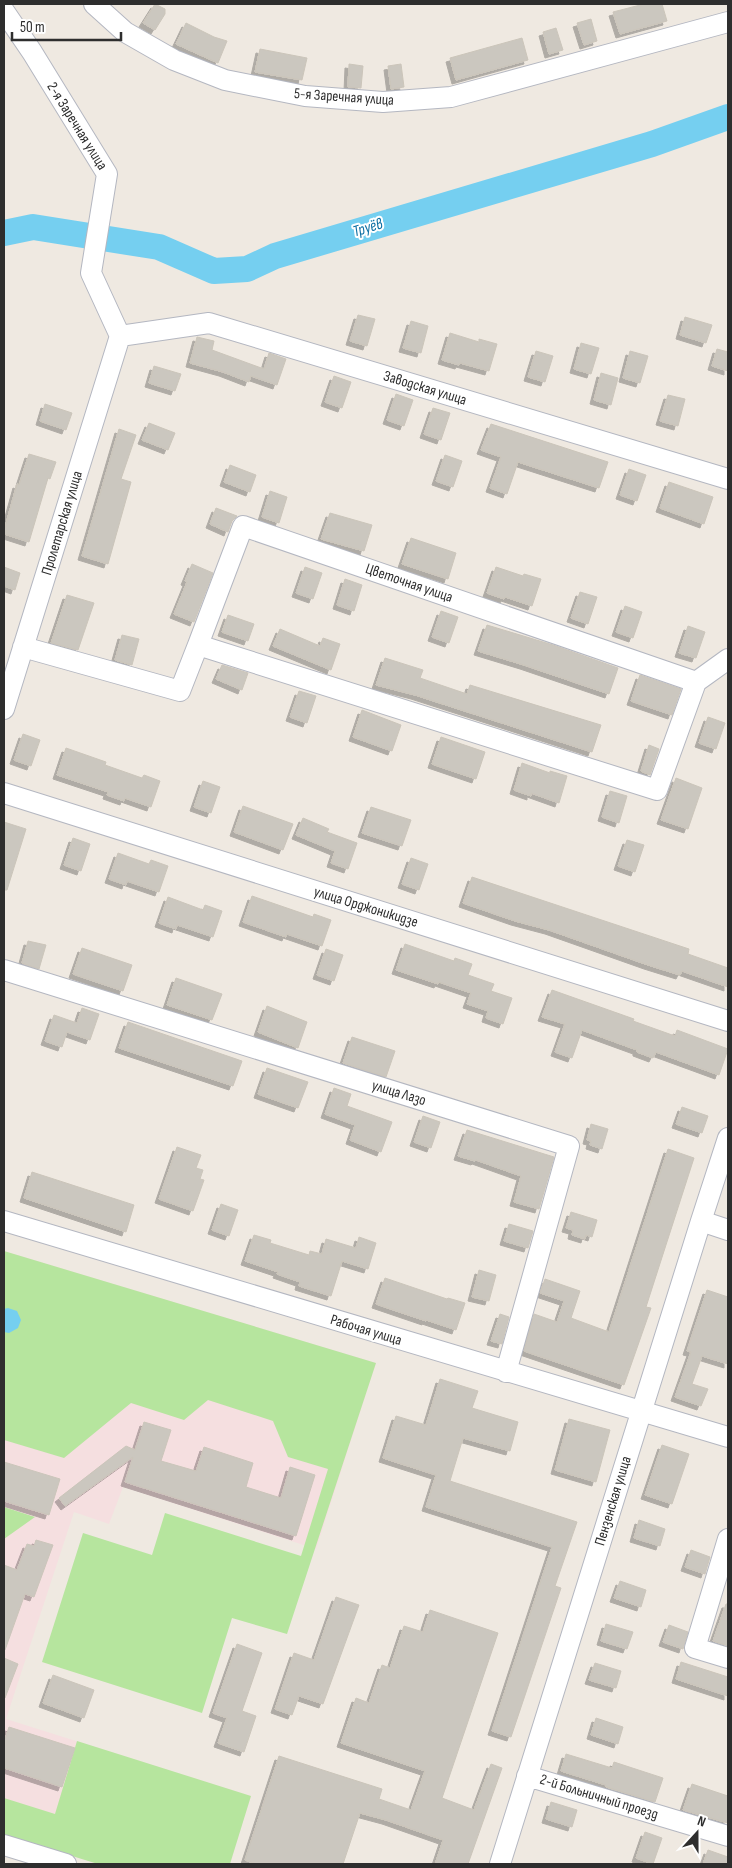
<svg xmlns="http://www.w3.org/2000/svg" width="732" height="1868" viewBox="0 0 732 1868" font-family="'Sofia Sans Condensed',sans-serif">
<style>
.medical{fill:#f5dfe0}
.green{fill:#b6e59e}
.water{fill:#75cff0}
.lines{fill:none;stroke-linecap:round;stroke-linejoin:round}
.river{stroke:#75cff0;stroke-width:26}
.building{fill:#cbc7bf;stroke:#cbc5ba;filter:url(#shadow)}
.minor-casing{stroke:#b4b7c1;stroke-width:22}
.minor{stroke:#fff;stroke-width:20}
.labels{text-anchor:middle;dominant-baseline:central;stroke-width:4;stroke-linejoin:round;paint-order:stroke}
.street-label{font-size:15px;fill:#2e2e2e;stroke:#fff}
.water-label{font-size:16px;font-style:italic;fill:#0d6fa3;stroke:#fff}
</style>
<defs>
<filter id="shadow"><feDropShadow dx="-4" dy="4" stdDeviation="0" flood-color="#0004"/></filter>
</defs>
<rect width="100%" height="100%" fill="#efe9e1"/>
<path class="medical" d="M4,1251L376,1363L316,1549L123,1487L109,1524L74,1512L6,1719L251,1796L230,1864H98L4,1835Z"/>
<path class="green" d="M4,1251L376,1363L287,1634L232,1618L202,1713L42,1662L83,1533L152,1555L165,1513L301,1556L328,1469L288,1457L273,1421L208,1400L184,1420L131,1403L64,1458L4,1440Z
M4,1507L35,1517L4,1539Z
M77,1741L251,1796L230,1864H98L4,1835V1798L55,1814Z"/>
<path class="water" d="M8,1308L17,1311L21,1320L18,1328L9,1333L4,1332V1309Z"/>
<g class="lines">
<path class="river" d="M4,233L33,227L159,247L214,271L247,269L275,256L652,144L728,117"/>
</g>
<path class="building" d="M155,4L165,9V14L155,30L143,23Z
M644,4H662L667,21L620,34L613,12Z
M591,19L597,41L584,45L577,23Z
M186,23L214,37L227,41L218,63L176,44Z
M556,28L563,50L549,54L543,32Z
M522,38L528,60L456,80L450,58Z
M260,49L307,58L302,80L255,72Z
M349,64L363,66L361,88L348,87Z
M401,64L404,87L391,89L388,66Z
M358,315L375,319L367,346L350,341Z
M685,317L712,325L706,343L680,335Z
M411,321L428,326L421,353L403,348Z
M450,333L479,342V339L497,344L489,371L460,363L459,365L442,360Z
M197,337L214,341L212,350L264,369L269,353L286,359L277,385L251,376L249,382L223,372L190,363Z
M581,343L599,348L591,374L574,369Z
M717,349L728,352V371L712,366Z
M536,351L553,356L545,382L528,377Z
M630,351L648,356L640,383L623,378Z
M154,366L181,374L175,391L149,383Z
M601,373L618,378L611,405L594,400Z
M334,376L351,382L342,408L325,402Z
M396,394L413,400L404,426L387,420Z
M668,395L685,399L678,426L660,421Z
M45,404L72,413L66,430L40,421Z
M433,408L450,413L441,440L424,434Z
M149,423L175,433L168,450L142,440Z
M491,424L608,462L599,488L518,462L507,494L490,488L501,457L481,450Z
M119,429L136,435L121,479L131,482L108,564L82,556Z
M29,454L56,462L50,479L48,478L29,542L4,534V531L17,484L19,485Z
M445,455L462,461L453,487L436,481Z
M230,465L256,475L250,492L224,482Z
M629,469L646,475L637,501L620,495Z
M669,482L713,497L704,524L660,508Z
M270,491L287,497L279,523L262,517Z
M216,508L237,516L232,521L228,532L210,524Z
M330,513L372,525L364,551L321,539Z
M411,538L456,553L448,579L402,564Z
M192,564L213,573L194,622L174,614L187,582L185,581Z
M4,567L20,573L15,590L4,586Z
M305,567L322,573L313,599L296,593Z
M496,567L523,576L524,574L541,579L532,606L505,597L504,599L487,593Z
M345,579L362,585L354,611L337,605Z
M580,592L597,597L588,624L571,618Z
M67,595L94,603L78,650L51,643Z
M625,606L642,612L633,638L616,632Z
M441,611L458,617L449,643L432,637Z
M228,615L254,624L248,641L222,632Z
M487,625L553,645L618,668L609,694L524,665L478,651Z
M688,626L705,632L696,658L679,653Z
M280,629L320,646L323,638L340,644L331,670L273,646Z
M122,635L139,639L132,665L115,660Z
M385,658L423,670L420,678L467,694L470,685L601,725L592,752L415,695L376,685Z
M222,665L248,673L242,690L216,679Z
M640,675L681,689L672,715L631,701Z
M299,691L316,696L307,723L290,717Z
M362,710L401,725L392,751L353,737Z
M708,717L725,723L716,749L699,743Z
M23,734L40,740L31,766L14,760Z
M441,737L485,752L476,779L432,764Z
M649,745L659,749L650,775L641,771Z
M66,748L106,762L105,765L142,778L144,775L160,781L151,807L125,798L124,801L107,795L108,792L57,775Z
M522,763L550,773V771L567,776L559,803L531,793V796L514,790Z
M676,778L702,788L688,829L661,820Z
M203,781L220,787L211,813L194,807Z
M610,791L627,796L619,823L602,817Z
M243,806L293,824L283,850L234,832Z
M371,807L411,820L402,846L362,833Z
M303,818L329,829L327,832L357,843L348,869L331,863L335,851L296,835Z
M4,822L26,829L7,890H4Z
M73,838L90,844L81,871L64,865Z
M627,840L644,845L635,872L618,866Z
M118,853L149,864L151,860L168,866L159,892L127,881L126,885L109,879Z
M411,858L428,864L419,890L402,884Z
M472,877L689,949L688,954L728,968V987L682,971L680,975L648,965L549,930L515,921L463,903Z
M252,896L313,917L314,914L331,920L322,946L287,934L286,937L243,922Z
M168,897L203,910L205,905L222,911L213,937L177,925L176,929L159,923Z
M28,941L46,945L39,969L22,963Z
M405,944L454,961L455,958L472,964L468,975L494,984L491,991L512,998L503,1024L486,1018L488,1011L467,1004L471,993L439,982L438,984L396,970Z
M82,948L132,965L123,991L73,974Z
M326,949L343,955L334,981L317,975Z
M176,978L222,994L212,1020L167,1005Z
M552,990L634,1019L633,1021L675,1036L677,1030L728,1049L719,1075L656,1052L653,1058L637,1052V1050L582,1030L572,1058L555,1052L565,1024L542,1017Z
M267,1006L307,1022L298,1048L258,1032Z
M82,1008L99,1014L90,1040L67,1032L62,1047L45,1041L54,1015L77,1023Z
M128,1022L242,1061L233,1086L119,1048Z
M352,1037L395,1051L386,1077L343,1063Z
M267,1068L308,1082L298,1108L258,1094Z
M334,1088L351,1094L347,1106L392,1122L381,1152L350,1140L355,1125L325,1114Z
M682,1107L708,1116L702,1133L676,1124Z
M423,1116L440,1122L431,1148L414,1142Z
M591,1124L608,1129L602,1149L590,1145L591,1141L587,1140Z
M467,1130L554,1157L539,1209L514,1202L521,1176L476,1160L475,1161L458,1156Z
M177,1147L201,1155L196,1168L203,1170L200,1179L204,1180L193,1211L159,1199Z
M668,1149L694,1158L646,1307L651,1308L624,1385L524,1351L534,1314L557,1322L564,1301L540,1293L545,1279L580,1291L571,1318L609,1332Z
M32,1172L134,1205L126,1232L24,1198Z
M221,1204L238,1210L229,1236L212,1230Z
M571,1212L597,1220L592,1237L586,1235L585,1239L572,1235L573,1230L566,1228Z
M509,1224L533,1231L528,1248L504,1241Z
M254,1235L271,1240L270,1243L309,1255L310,1251L322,1254L326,1239L356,1248L359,1237L376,1243L368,1269L342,1261L331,1296L299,1286L300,1282L277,1274L278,1272L245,1261Z
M479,1270L496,1275L489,1301L472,1297Z
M385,1278L447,1299L448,1298L465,1303L456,1330L426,1320V1321L376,1304Z
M707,1290L728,1297V1364L702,1356L692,1384L708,1389L701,1406L675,1397L691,1352L687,1351Z
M500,1314L509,1317L502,1344L491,1341Z
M440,1379L478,1391L472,1408L518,1422L510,1451L463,1438L450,1481L577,1522L555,1586L561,1588L511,1737L492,1731L552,1547L426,1507L436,1475L383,1458L396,1416L426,1425Z
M569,1419L610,1430L596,1482L555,1470Z
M144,1422L171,1430L161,1461L196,1471L204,1447L253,1463L246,1487L281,1498L290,1467L315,1475L296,1536L125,1482L133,1457L65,1506L59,1498L126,1446L135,1450Z
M662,1445L689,1454L672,1504L645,1495Z
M4,1462L60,1479L49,1515L4,1501Z
M639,1520L665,1529L660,1546L634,1538Z
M36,1540L53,1545L34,1597L25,1594L5,1650H4V1565L17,1570L27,1544L34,1546Z
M691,1550L710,1557L705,1574L685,1567Z
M620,1581L646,1590L641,1607L614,1598Z
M336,1597L359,1605L323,1704L299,1696L292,1715L275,1709L294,1653L314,1660Z
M726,1604H728V1646L713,1641Z
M430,1610L498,1633L442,1798L474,1810L491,1764L502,1768L468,1864H435L443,1840L386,1820L360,1813L343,1864H256L245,1860L279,1756L382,1789L379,1799L411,1810L425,1771L341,1743L356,1698L369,1703L382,1665L390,1668L404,1626L423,1632Z
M606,1624L633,1632L627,1649L601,1641Z
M669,1625L688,1632L683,1649L663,1642Z
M237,1644L262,1653L242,1711L256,1716L244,1752L218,1743L227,1718L213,1713Z
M4,1658L18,1664L5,1698H4Z
M681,1662L728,1677V1696L676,1679Z
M595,1663L621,1671L616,1688L589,1680Z
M53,1675L94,1690L84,1718L43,1703Z
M596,1718L623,1727L618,1744L591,1735Z
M9,1727L75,1748L62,1787L4,1768V1742Z
M566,1754L612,1768L614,1762L663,1778L655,1802L606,1787V1785L561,1771Z
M692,1784L728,1796V1823L683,1810Z
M551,1802L577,1810L572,1827L546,1819Z
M645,1832L662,1838L653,1864L636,1858Z
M708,1850L728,1857V1864H703Z"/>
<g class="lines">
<g class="minor-casing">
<path id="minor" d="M94,4L125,32L174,60L225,80L305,96L383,102L451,97L728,22
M4,11L32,52L107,174L91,273L120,336
M120,336L209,323L728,479
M23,647L180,691L198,645
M696,682L243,526L198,645L657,790L696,682L728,659
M4,709L120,336
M4,793L728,1021
M4,970L569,1146L506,1372
M4,1221L728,1437
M701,1221L728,1230
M728,1539L695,1648L728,1658
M527,1776L728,1836
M4,1845L66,1864
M500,1864L701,1221L728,1138"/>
</g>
<use href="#minor" class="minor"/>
</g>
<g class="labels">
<g class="street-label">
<text transform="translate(344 97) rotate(4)">5-я Заречная улица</text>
<text transform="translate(77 126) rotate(58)">2-я Заречная улица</text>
<text transform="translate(425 388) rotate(17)">Заводская улица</text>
<text transform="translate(62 523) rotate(-73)">Пролетарская улица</text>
<text transform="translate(409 583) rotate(19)">Цветочная улица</text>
<text transform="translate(366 907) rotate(17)">улица Орджоникидзе</text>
<text transform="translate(399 1093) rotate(17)">улица Лазо</text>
<text transform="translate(366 1330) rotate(17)">Рабочая улица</text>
<text transform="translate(613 1501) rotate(-73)">Пензенская улица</text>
<text transform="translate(599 1797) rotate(17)">2-й Больничный проезд</text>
</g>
<g class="water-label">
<text transform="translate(368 228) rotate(-17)">Труёв</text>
</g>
</g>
<rect width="732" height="1868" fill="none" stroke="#2e2e2e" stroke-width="10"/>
<g transform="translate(697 1833) rotate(21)" stroke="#ffffff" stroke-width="4" paint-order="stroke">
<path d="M0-4L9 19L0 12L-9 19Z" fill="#2e2e2e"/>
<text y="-8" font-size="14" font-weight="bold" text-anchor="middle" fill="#2e2e2e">N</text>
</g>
<path d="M12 32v8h109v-8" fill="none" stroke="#2e2e2e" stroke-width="2.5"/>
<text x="20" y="32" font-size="15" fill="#2e2e2e" stroke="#ffffff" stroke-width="4" paint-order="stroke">50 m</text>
</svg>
